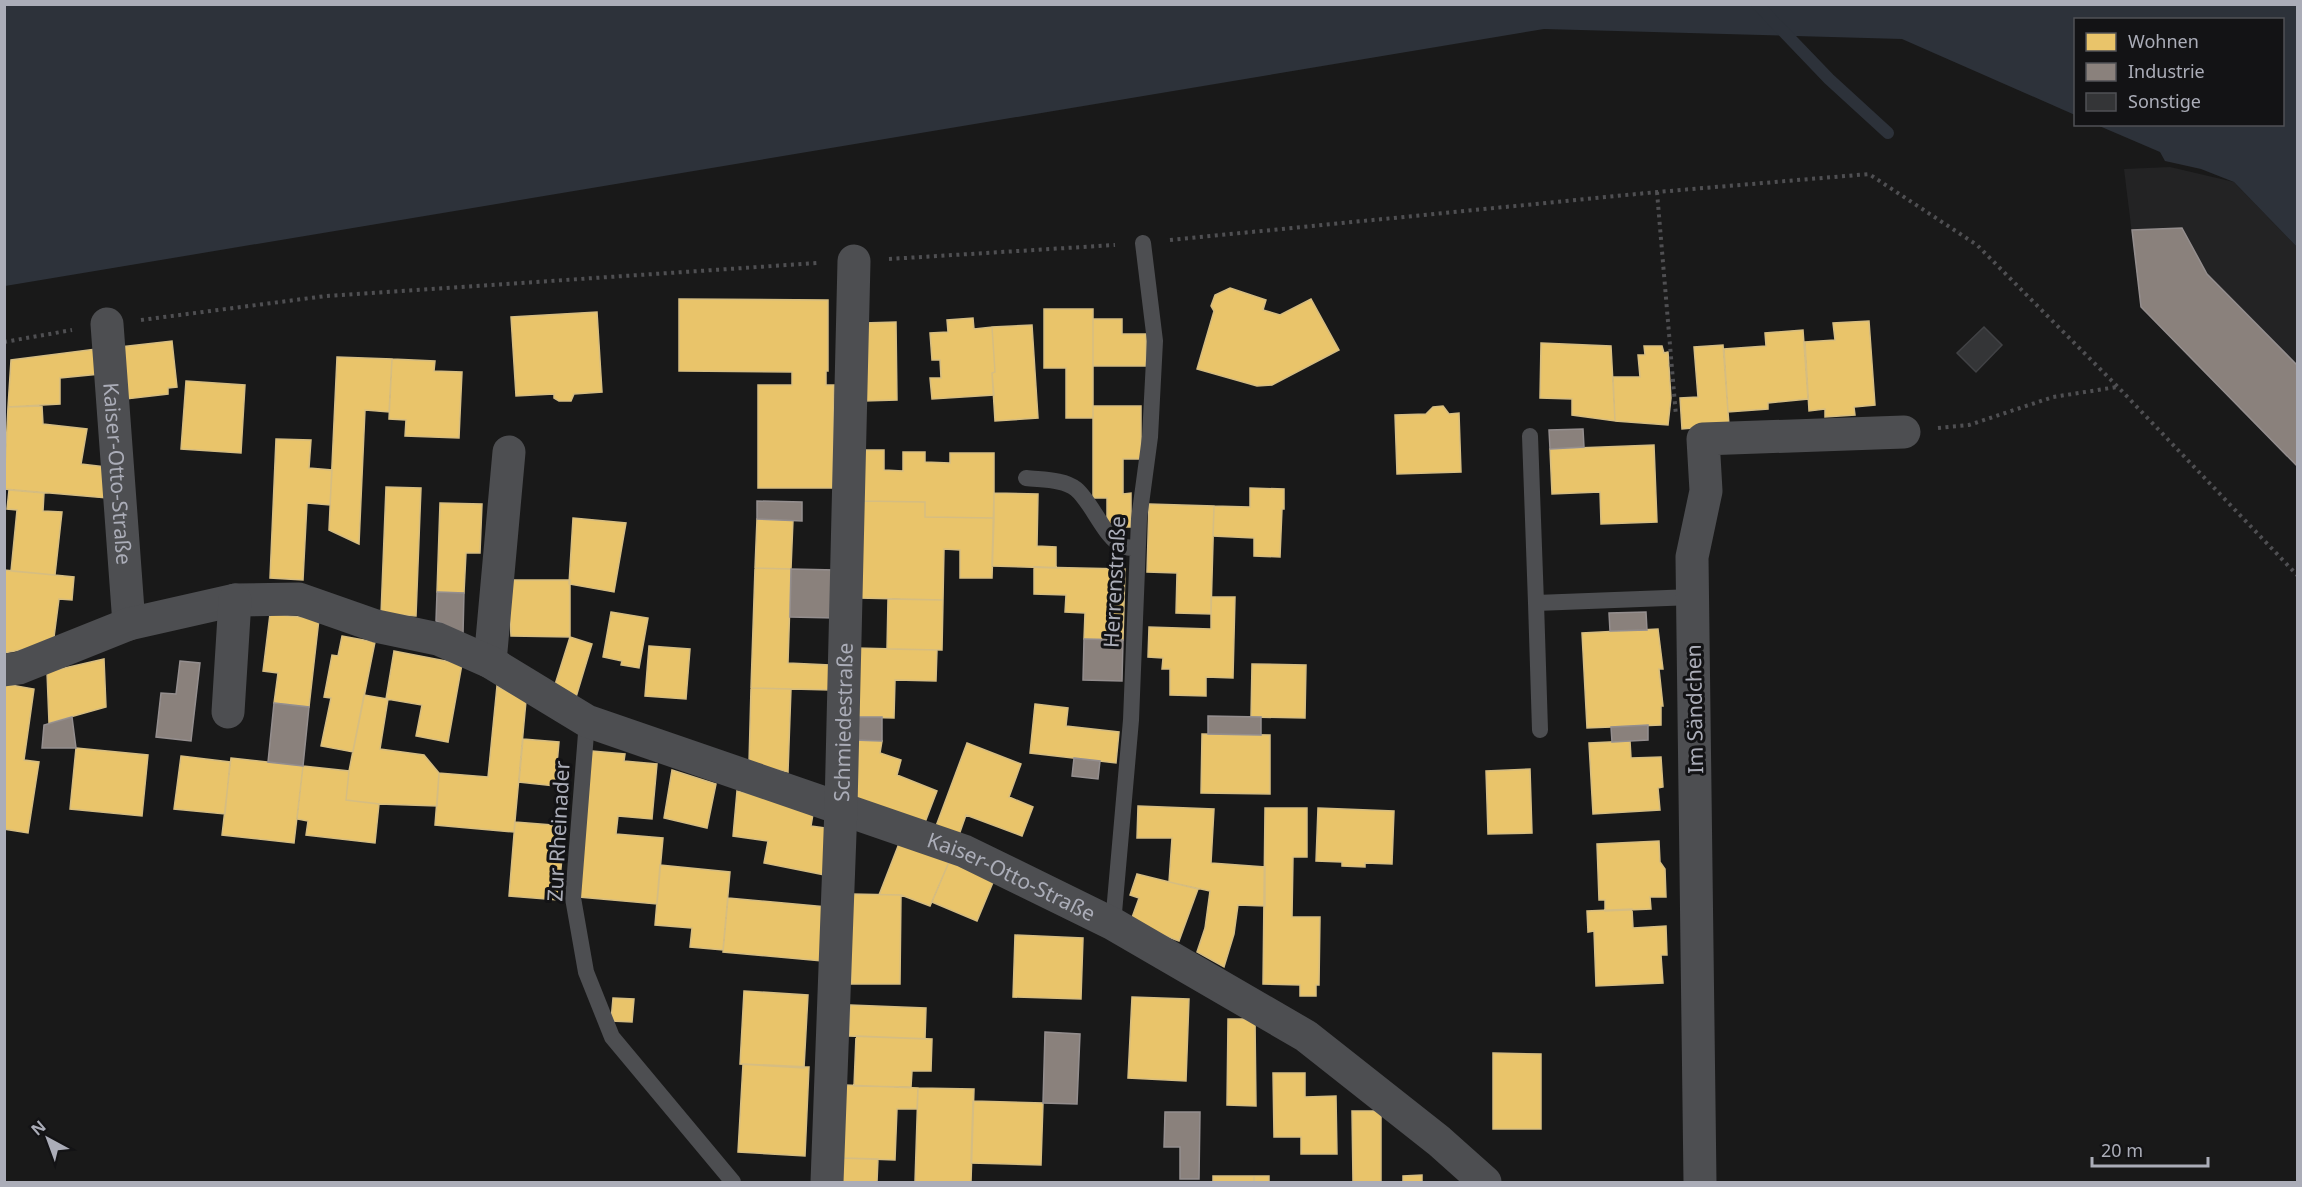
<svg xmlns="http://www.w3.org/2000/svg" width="2302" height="1187" viewBox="0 0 2302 1187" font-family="'Noto Sans',sans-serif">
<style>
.built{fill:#232324}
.water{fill:#2d323a}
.homes{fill:#e9c46a;stroke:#d6bd81;stroke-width:1.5}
.industry{fill:#8a817c;stroke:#948e8e;stroke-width:1.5}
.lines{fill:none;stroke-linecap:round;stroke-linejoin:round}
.stream{stroke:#2d323a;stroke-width:12}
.building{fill:#343537;stroke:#414245;stroke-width:1.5}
.path{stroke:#4f4f52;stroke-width:4;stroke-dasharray:3 4.5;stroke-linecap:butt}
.service{stroke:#4d4e51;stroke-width:16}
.minor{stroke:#4d4e51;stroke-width:33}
.labels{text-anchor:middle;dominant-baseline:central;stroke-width:6;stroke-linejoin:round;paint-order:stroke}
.street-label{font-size:21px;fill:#abadb8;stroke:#131315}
</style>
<rect width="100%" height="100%" fill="#191919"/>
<path class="built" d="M2170,167L2234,182L2297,247V467L2141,307L2124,169Z"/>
<path class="water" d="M5,4L2297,5V247L2234,182L2201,169L2165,161L2160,152L2097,125L2282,124V20H2076L2075,115L1902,39L1544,29L5,286Z"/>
<path class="homes" d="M1230,288L1266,300L1263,310L1280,315L1311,299L1339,350L1272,385L1257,386L1197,369L1214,311L1211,306L1215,295Z
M679,299L828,300V371H826V385H834L833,488H758V385H792V372L679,371Z
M1044,309H1093V418H1066V368H1044Z
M597,312L602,392L574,394L571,401H559L554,398V394L516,396L511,317Z
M973,318L974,329L992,327L995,372L992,373L994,395L932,399L930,378H941L940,360H932L930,333L948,332L947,320Z
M1093,319H1122V334H1146V366H1093Z
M1869,321L1875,405L1854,407L1855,415L1825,417V409L1809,411L1805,342L1835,340L1833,323Z
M896,322L897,400L864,401L863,323Z
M1032,325L1038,418L995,421L992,373L995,372L992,327Z
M1803,330L1808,399L1768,403V409L1728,412L1724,349L1766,346L1765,333Z
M172,341L177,387L168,388V394L126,399L120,347Z
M1541,343L1611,346L1615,421L1572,415V399L1540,398Z
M1723,345L1729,425L1682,429L1680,398L1698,397L1694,347Z
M1644,346H1662L1664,353L1668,352L1671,398L1668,425L1615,421L1613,377H1640L1638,355H1645Z
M96,349L100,374L60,378V404L8,407L11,360Z
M337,357L392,359L389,412L365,410L359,544L329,530Z
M392,359L435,361L434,371L462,372L459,438L405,436L406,420L389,419Z
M186,381L245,385L241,453L181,449Z
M42,406L43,424L87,429L81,464L106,467L107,498L4,489L8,407Z
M1093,406H1141V459H1123V494L1131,493V527H1112L1107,521V498H1093Z
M1443,406L1449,414L1459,413L1461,472L1397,474L1395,415L1426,414L1433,407Z
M276,439L311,440L309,468L332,470L330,505L307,503L303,580L270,578Z
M1654,445L1657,522L1601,524L1600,492L1552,494L1550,449Z
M862,450H884V470L903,471V452H925V462L950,463V453H994V518L925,517V502L861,501Z
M386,487L421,488L416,616L381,614Z
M1250,488L1284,489V509H1282L1280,557L1254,556V538L1213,536L1214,506L1250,507Z
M9,490L44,493L43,511L62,512L55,575L11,571L17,510L7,509Z
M994,493L1038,494L1037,546L1056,547V568L992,566Z
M861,501L925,502V517L994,518L992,578H960V550L944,549L943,600L859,598Z
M440,503L482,504L480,553H466L464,593L437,592Z
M1149,504L1214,506L1211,614L1176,613L1177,573L1147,572Z
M573,518L626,523L614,592L569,584Z
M757,519L793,520L791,569L755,568Z
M1034,567L1125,569L1123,640L1084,639L1085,613L1065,612L1066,595L1034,594Z
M755,568L791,569L788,663L830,665V690L751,688Z
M4,570L74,577L72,600L59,599L54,637L30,648L4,653Z
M508,580H570V637L511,636Z
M1211,597H1235L1233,678L1206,677V696L1170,695V669H1162L1163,658L1148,657L1149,627L1211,629Z
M888,599L943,600L942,650L887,649Z
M611,612L648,618L639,668L621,665L622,661L603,657Z
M270,614L319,619L309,707L274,703L278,673L263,671Z
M1658,629L1663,669H1659L1663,706H1661V725L1587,728L1582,633Z
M342,636L375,642L353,752L321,746L331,698L324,697L332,655L338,656Z
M570,637L592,644L576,697L553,691Z
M649,646L690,649L686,699L645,696Z
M856,648L937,650L936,681L895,680L894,718L854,717Z
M394,651L462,664L448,742L416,736L422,705L386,699Z
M104,659L106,707L49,723L47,672Z
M1252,664L1306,665L1305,718L1251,717Z
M5,684L34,689L24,760L39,762L28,833L4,829Z
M497,686L526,701L514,832L435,825L439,773L488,777Z
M751,688L791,689L788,772L749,763Z
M364,695L388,699L380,749L424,755L439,773L437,806L379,804L346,800L349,771Z
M1035,704L1068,708L1066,726L1119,732L1116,763L1030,753Z
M1202,734L1270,735V794L1201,793Z
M523,739L559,742L555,786L519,782Z
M854,740L882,741L880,753L901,760L897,775L937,791L924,825L850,799Z
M1630,741L1631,758L1661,757L1663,787L1658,788L1660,810L1593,814L1589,743Z
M967,743L1021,764L1009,797L1033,807L1022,836L966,815L959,835L936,826Z
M76,748L148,755L142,816L70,809Z
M592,751L625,754L624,761L657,764L652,819L618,816L616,834L663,838L657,904L579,897Z
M181,756L230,762L225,814L174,809Z
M231,758L303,766L294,843L222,835Z
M303,766L349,771L346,800L379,804L375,843L306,835L308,821L297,819Z
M1530,769L1532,833L1488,834L1486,771Z
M672,770L716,784L707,828L664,818Z
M737,791L814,808L811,826L832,829L830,876L764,863L768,841L733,836Z
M1138,806L1214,809L1211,863L1265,867V906L1238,905L1234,934L1224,967L1197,952L1205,928L1210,891L1169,882L1172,838H1137Z
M1265,808H1307V857H1293L1292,917H1320L1319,985H1316V996H1300V985L1263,984Z
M1318,808L1394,811L1392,864L1365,863V867L1342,866V862L1316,861Z
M515,822L565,826L558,900L509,896Z
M900,841L949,862L930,906L901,895H879Z
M1659,841L1660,862L1665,869L1666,897H1650L1651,909L1605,911V900H1599L1597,844Z
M949,862L994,880L977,921L932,902Z
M660,865L730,872L723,950L690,947L692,928L655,925Z
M1137,874L1198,889L1179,941L1130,923L1139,898L1130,895Z
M851,894L901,895L900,984H851Z
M728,898L827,907L822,961L723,952Z
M1632,909L1633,928L1666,926L1667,955H1661L1663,983L1596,986L1594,931L1588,932L1587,911Z
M1015,935L1083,938L1081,999L1013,997Z
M744,991L808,995L804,1068L740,1064Z
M1132,997L1189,999L1186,1081L1128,1078Z
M613,998L634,999L632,1022L611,1021Z
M850,1005L926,1008L925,1039L849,1036Z
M1228,1019H1255L1256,1106L1227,1105Z
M856,1036L932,1039L931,1071H912L911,1087L854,1086Z
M1493,1053L1541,1054V1129H1493Z
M743,1064L809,1067L805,1156L738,1152Z
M1273,1073H1305V1097L1336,1096L1337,1154H1301V1137H1274Z
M845,1085L918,1088L917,1109H897L895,1160L842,1158Z
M918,1088L974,1089L971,1182H915Z
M973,1101L1043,1103L1041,1165L971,1163Z
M1352,1111H1381V1182H1353Z
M842,1158L878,1159L877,1182H842Z
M1422,1175V1182H1403V1176Z
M1213,1176H1254V1182H1213Z
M1254,1176H1269V1182H1254Z"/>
<path class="industry" d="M2182,228L2207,274L2298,366V467L2141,307L2132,230Z
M1583,429L1584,447L1550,449L1549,430Z
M757,501L802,502V521L757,519Z
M791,569L836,570L835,618L790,617Z
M437,592L464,593L463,634L436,621Z
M1646,612L1647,630L1610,631L1609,613Z
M1084,639L1123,640L1122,681L1083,680Z
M180,661L200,663L191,741L156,737L161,693L176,694Z
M274,703L309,707L303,766L268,762Z
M1208,716L1261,717V735L1208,734Z
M72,717L76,748H42L44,725Z
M854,717H882V741L854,740Z
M1648,725V740L1612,742L1611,727Z
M1074,758L1100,761L1098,779L1072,776Z
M1045,1032L1080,1034L1077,1104L1043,1103Z
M1165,1112H1200L1199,1179H1180V1147H1164Z"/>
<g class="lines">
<path class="stream" d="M1757,4L1829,79L1888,133"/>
</g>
<path class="building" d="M1984,327L2002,345L1976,372L1957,353Z"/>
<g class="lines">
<path class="path" d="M1657,192L1676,416
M1170,240L1657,192L1869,174L1977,245L2118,387L2298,576
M889,259L1115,245
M141,320L326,296L818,263
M4,342L72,330
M1938,428L1969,425L2053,397L2117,387"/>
<path class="service" d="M1530,436L1536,603
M1026,478C1041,480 1064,479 1076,489C1092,502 1105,539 1123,546C1127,548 1133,548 1137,548
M587,721L573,898L586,972L612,1037L733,1182
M1540,730L1536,603L1693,597
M1113,924L1131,720L1139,519L1150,437L1155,341L1143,243"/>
<g class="minor">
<path id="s1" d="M107,324L129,624"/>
<path d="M490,662L509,452"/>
<path id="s2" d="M4,670L19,668L129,624L235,600L299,599L376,626L438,639L490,662L587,721L964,851L1113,924L1306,1036L1439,1141L1485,1182"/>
<path d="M228,712L235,600"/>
<path id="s3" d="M827,1182L841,807L854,261"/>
<path d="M1700,1182L1692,557L1706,491L1703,439L1904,432"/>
</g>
</g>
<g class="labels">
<g class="street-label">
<text stroke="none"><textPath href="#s1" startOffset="150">Kaiser-Otto-Straße</textPath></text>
<text transform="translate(1114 582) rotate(-87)">Herrenstraße</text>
<text transform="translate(1694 709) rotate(-91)">Im Sändchen</text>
<text stroke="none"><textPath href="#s3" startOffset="460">Schmiedestraße</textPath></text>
<text transform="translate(558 831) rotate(-87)">Zur Rheinader</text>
<text stroke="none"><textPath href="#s2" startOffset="1074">Kaiser-Otto-Straße</textPath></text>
</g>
</g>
<rect width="2302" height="1187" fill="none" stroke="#abadb8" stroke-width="12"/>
<rect x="2074" y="18" width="210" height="108" fill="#131315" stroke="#505156" stroke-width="1.5"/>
<rect x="2086" y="33" width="30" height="18" fill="#e9c46a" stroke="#505156" stroke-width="1.5"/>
<text x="2128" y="48" font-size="18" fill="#abadb8">Wohnen</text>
<rect x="2086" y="63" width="30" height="18" fill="#8a817c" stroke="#505156" stroke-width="1.5"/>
<text x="2128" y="78" font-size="18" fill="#abadb8">Industrie</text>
<rect x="2086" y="93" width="30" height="18" fill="#343537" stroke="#505156" stroke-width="1.5"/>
<text x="2128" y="108" font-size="18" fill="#abadb8">Sonstige</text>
<g transform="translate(48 1139) rotate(319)" stroke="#131315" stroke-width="4.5" paint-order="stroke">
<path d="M0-4.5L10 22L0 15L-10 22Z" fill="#abadb8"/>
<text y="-9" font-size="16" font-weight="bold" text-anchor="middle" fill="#abadb8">N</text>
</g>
<path d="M2092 1157v9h116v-9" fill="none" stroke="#abadb8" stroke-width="3"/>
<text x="2101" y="1157" font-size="18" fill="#abadb8" stroke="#131315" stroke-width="4.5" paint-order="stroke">20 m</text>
</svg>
